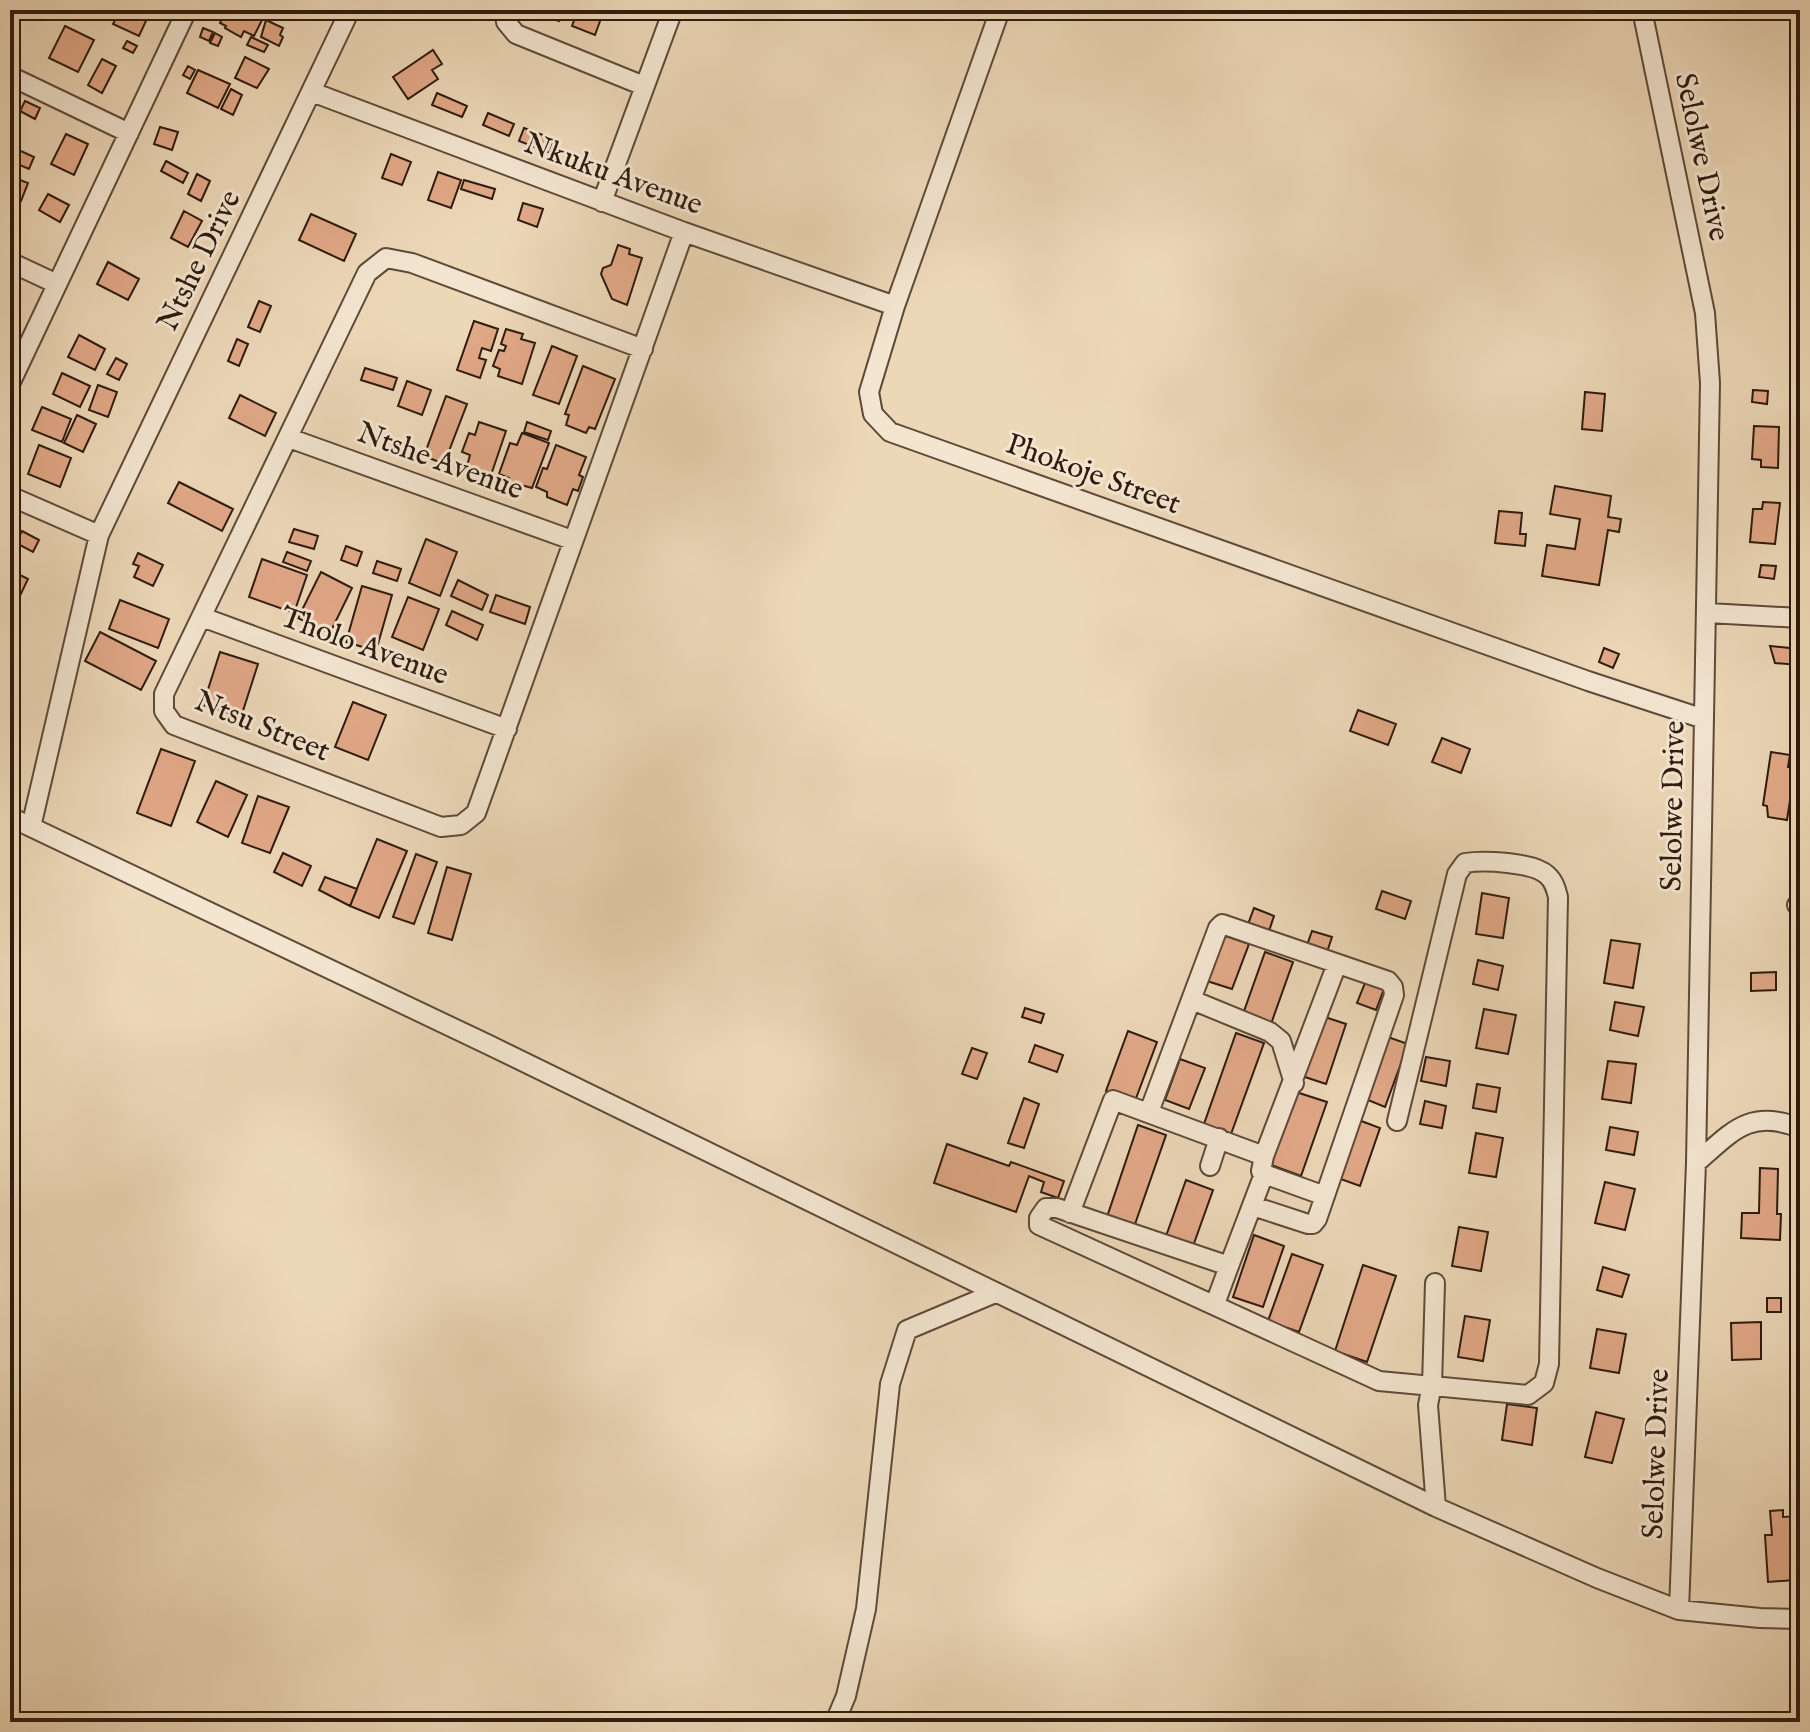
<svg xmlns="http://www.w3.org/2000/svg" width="1810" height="1732" viewBox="0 0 1810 1732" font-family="'IM FELL English',serif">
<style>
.building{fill:#e1a887;stroke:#2e1b0f;stroke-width:2}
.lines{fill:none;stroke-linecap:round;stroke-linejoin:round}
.minor-casing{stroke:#5e4a39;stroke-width:22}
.minor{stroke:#f3e5d0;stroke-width:18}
.labels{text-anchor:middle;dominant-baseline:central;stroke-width:6;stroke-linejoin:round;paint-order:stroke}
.street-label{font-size:30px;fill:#2e1b0f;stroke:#f3e5d0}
</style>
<rect width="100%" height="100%" fill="#ecd7b7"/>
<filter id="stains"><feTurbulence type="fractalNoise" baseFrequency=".0025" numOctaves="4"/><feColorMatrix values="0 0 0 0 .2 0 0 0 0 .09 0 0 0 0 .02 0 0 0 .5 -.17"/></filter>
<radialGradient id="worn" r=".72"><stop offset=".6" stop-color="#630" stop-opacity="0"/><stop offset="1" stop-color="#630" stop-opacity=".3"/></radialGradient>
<path class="building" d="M120,10H151L139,36L113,24Z
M226,10H241L262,20L254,36L244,31L241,37L225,28L226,26L220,23Z
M538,10H563L559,21L536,14Z
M578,10H604L595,35L572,26Z
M266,20L283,28L280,35L283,37L279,46L261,37Z
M65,26L94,40L78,72L49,58Z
M203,28L213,32L209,41L200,37Z
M215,33L222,37L218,46L210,43Z
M251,37L268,45L264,52L247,45Z
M127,41L137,46L133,53L123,48Z
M433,50L442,64L432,70L438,79L408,99L393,77Z
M245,57L269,69L257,88L235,78Z
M102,59L116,66L102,93L88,85Z
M188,66L195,70L190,79L183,75Z
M198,70L230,84L218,108L187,93Z
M231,89L242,95L233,115L221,109Z
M437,93L467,106L462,117L432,105Z
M25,101L40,108L35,119L20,111Z
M488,113L514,124L509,136L483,125Z
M160,127L178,132L172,150L154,144Z
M524,128L554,139L550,153L519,141Z
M66,134L88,144L74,175L51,164Z
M12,147L34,157L29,169L10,161Z
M391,154L411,162L402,185L382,178Z
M166,161L188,173L183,183L161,171Z
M438,172L461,180L451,208L428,200Z
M197,174L210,181L201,201L188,194Z
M10,176L28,183L21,201L10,197L14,186L10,185Z
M464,180L495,189L492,199L461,189Z
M48,194L69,205L60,222L39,210Z
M523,203L543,209L537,227L518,220Z
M184,211L202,221L188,247L171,238Z
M311,214L356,234L344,261L299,240Z
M618,245L630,249L629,254L642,258L627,305L612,299L601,274L603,268L611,265Z
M108,262L139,279L128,300L97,284Z
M259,301L271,306L260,332L248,327Z
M474,321L498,329L491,351L482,348L479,358L486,360L480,378L457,370Z
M506,329L523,334L521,339L535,343L522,384L498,376L500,369L493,366L499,350L504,351L506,346L501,344Z
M79,335L105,349L95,370L68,357Z
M237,339L248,344L239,366L228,361Z
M552,346L577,356L559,404L533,395Z
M116,358L127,364L119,380L107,374Z
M583,366L615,379L595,429L589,427L586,433L566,425L569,415L565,414Z
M365,368L397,378L393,390L361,380Z
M62,373L90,386L80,407L53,394Z
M407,381L431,390L422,415L398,406Z
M98,385L117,392L108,417L89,410Z
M1753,390L1768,391L1767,404L1752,402Z
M1585,392L1605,394L1602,431L1582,429Z
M240,395L276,413L265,436L229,418Z
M446,396L467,404L444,464L424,456Z
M42,407L71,419L62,442L32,430Z
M77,415L96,424L83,452L64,443Z
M479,422L506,431L491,475L484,473L482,478L465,473L470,455L462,452L469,433L475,435Z
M527,422L551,431L548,440L524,432Z
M1754,426L1779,427L1778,468L1761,467V460L1752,459Z
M522,433L549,443L532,488L521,485L519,489L508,485L509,478L499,474L510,443L517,445Z
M39,445L71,458L60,487L28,474Z
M556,445L586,457L579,475L583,477L578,491L573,489L567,505L547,497V492L536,487L543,468L547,469Z
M179,482L233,509L222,531L168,503Z
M1555,486L1611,496L1608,517L1621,519L1619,532L1608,530L1599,585L1542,576L1547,545L1575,549L1580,519L1550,514Z
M1763,502L1780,503L1775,544L1750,542L1753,509H1762Z
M1499,511L1522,513L1520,534H1526L1525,546L1495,543Z
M294,529L318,536L314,549L289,542Z
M22,531L39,540L33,552L16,543Z
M426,539L457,552L440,596L409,583Z
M346,546L362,552L357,566L341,560Z
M287,552L311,561L307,571L283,562Z
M138,553L163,565L153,586L134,577L139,566L133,564Z
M262,559L307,575L294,613L249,597Z
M377,561L401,569L397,581L373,573Z
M1761,565L1776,566L1774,579L1759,577Z
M1792,568L1800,569V581H1791Z
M14,572L28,579L17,602L10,598V581Z
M321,572L352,588L330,633L298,618Z
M458,580L488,595L482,610L451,596Z
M362,586L392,595L376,651L346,642Z
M496,595L530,607L525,624L490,612Z
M408,597L439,609L423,650L392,637Z
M120,600L169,619L158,648L109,629Z
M452,611L483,625L477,640L446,625Z
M100,632L156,661L141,690L85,661Z
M1770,646L1799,649L1800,665L1775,663Z
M1604,648L1619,654L1613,668L1599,662Z
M220,652L258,664L241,717L203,705Z
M353,702L386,715L368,760L335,747Z
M1358,710L1396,724L1388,745L1350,731Z
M1442,738L1470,749L1461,773L1432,762Z
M161,749L195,761L171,826L137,813Z
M1771,752L1790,755L1788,767L1795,768L1787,820L1768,817L1767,806L1763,805Z
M216,781L247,795L228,837L197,822Z
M258,796L289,807L270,853L242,843Z
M377,839L407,851L379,918L350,906Z
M283,853L311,866L302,886L274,872Z
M416,854L437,862L414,924L393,917Z
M447,867L471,874L452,940L428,933Z
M325,877L357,889L350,906L319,890Z
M1382,891L1411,901L1405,919L1376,909Z
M1482,893L1509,898L1503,938L1476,934Z
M1254,908L1274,916L1268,934L1247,927Z
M1312,931L1332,937L1325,958L1305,951Z
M1223,935L1249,944L1232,989L1207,981Z
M1611,940L1640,944L1633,988L1604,983Z
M1265,952L1293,962L1271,1024L1243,1014Z
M1478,960L1503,966L1498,990L1473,984Z
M1776,972V990L1751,991V973Z
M1365,983L1384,989L1376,1010L1357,1003Z
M1615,1002L1644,1007L1638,1036L1610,1030Z
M1025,1008L1044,1014L1041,1023L1022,1017Z
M1484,1009L1516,1015L1508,1054L1476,1048Z
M1322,1016L1346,1024L1326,1084L1302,1076Z
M1128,1031L1157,1042L1135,1101L1106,1091Z
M1236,1033L1264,1043L1231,1134L1204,1124Z
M1385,1036L1408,1044L1385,1107L1363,1098Z
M1035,1045L1063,1055L1057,1072L1029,1062Z
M972,1048L987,1053L977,1079L962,1074Z
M1426,1057L1450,1061L1446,1086L1421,1081Z
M1180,1059L1205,1068L1189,1109L1165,1100Z
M1608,1061L1636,1064L1631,1103L1602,1099Z
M1477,1084L1500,1088L1496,1112L1473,1108Z
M1296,1092L1327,1102L1301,1176L1271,1165Z
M1024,1098L1039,1104L1024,1148L1008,1143Z
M1425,1101L1446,1106L1442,1128L1420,1124Z
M1356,1119L1380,1128L1360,1186L1335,1177Z
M1138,1125L1166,1135L1134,1227L1107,1217Z
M1610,1127L1638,1132L1634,1155L1606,1150Z
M1476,1133L1503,1138L1496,1177L1469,1173Z
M947,1144L1009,1166L1011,1162L1064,1181L1058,1198L1041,1192L1044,1182L1029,1176L1016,1212L934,1183Z
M1760,1168L1778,1169L1777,1214H1781L1780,1240L1741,1238L1742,1213H1759Z
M1186,1180L1213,1190L1192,1249L1165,1239Z
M1605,1182L1635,1189L1625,1230L1595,1223Z
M1459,1227L1488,1232L1481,1271L1452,1266Z
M1254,1235L1284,1246L1263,1307L1233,1297Z
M1292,1254L1323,1265L1299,1332L1268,1321Z
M1363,1265L1396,1276L1367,1362L1335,1351Z
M1603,1267L1629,1275L1622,1297L1597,1290Z
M1767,1298H1781V1312H1767Z
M1465,1316L1490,1320L1483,1361L1458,1357Z
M1761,1322V1359L1732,1360L1731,1323Z
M1597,1329L1626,1334L1619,1373L1590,1368Z
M1507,1404L1537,1408L1532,1445L1502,1440Z
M1596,1412L1624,1419L1612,1463L1585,1457Z
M1783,1510V1517L1800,1516V1544H1793L1795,1580L1768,1582L1765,1535H1772L1770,1511Z"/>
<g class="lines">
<g class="minor-casing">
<path id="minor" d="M505,10L506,22L516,34L644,86
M1000,10L895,306L869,392L873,414L890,432L1588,681L1704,719
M1642,10L1705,313L1710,383L1696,1163L1679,1610
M10,76L129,133
M312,92L684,232L895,306
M602,202L673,10
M10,262L57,284
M643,349L412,263L386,258L367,273L164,694V711L174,725L441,827L461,825L476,813L684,232
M10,384L187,10
M289,438L572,540
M10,496L99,535
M1708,613L1800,618
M202,617L507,729
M10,817L489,1045L1436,1507L1597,1578L1679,1610L1760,1618L1800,1619
M31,827L99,535L350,10
M1797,905L1800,906
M1192,1000L1270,1032L1281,1041L1294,1083
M1149,1112L1218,928L1222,924L1388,981L1393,987L1394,995L1317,1219L1313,1224H1308L1253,1206
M1696,1163C1732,1132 1749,1108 1800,1128
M1210,1166L1219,1138
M1264,1174L1229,1266L1057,1208H1046L1039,1218V1225L1379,1381L1528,1395L1544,1383L1549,1364L1558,897C1556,889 1554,881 1547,875C1533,862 1483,860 1465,863L1457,874L1397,1121
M1325,1196L1264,1174L1261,1171L1264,1156L1337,964
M1070,1213L1113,1100L1264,1156
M1435,1283L1432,1385L1428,1405L1436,1507
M1215,1304L1229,1266
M835,1722L846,1696L866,1609L890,1384L907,1330L995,1293"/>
</g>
<use href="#minor" class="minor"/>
</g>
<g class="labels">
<g class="street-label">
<text transform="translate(1701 157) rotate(78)">Selolwe Drive</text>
<text transform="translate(613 175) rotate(20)">Nkuku Avenue</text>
<text transform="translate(200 261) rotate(-64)">Ntshe Drive</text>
<text transform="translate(440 462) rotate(20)">Ntshe Avenue</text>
<text transform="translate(1093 475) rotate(20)">Phokoje Street</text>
<text transform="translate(364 647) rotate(20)">Tholo Avenue</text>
<text transform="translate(262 727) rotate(22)">Ntsu Street</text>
<text transform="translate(1674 806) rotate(-89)">Selolwe Drive</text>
<text transform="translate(1657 1454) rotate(-88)">Selolwe Drive</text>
</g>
</g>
<rect width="1810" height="1732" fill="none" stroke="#ecd7b7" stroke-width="40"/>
<rect x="12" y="12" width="1786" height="1708" fill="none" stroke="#2e1b0f" stroke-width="4"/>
<rect x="20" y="20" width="1770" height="1692" fill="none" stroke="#2e1b0f" stroke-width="2"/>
<rect width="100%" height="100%" filter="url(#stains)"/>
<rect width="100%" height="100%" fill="url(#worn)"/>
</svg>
